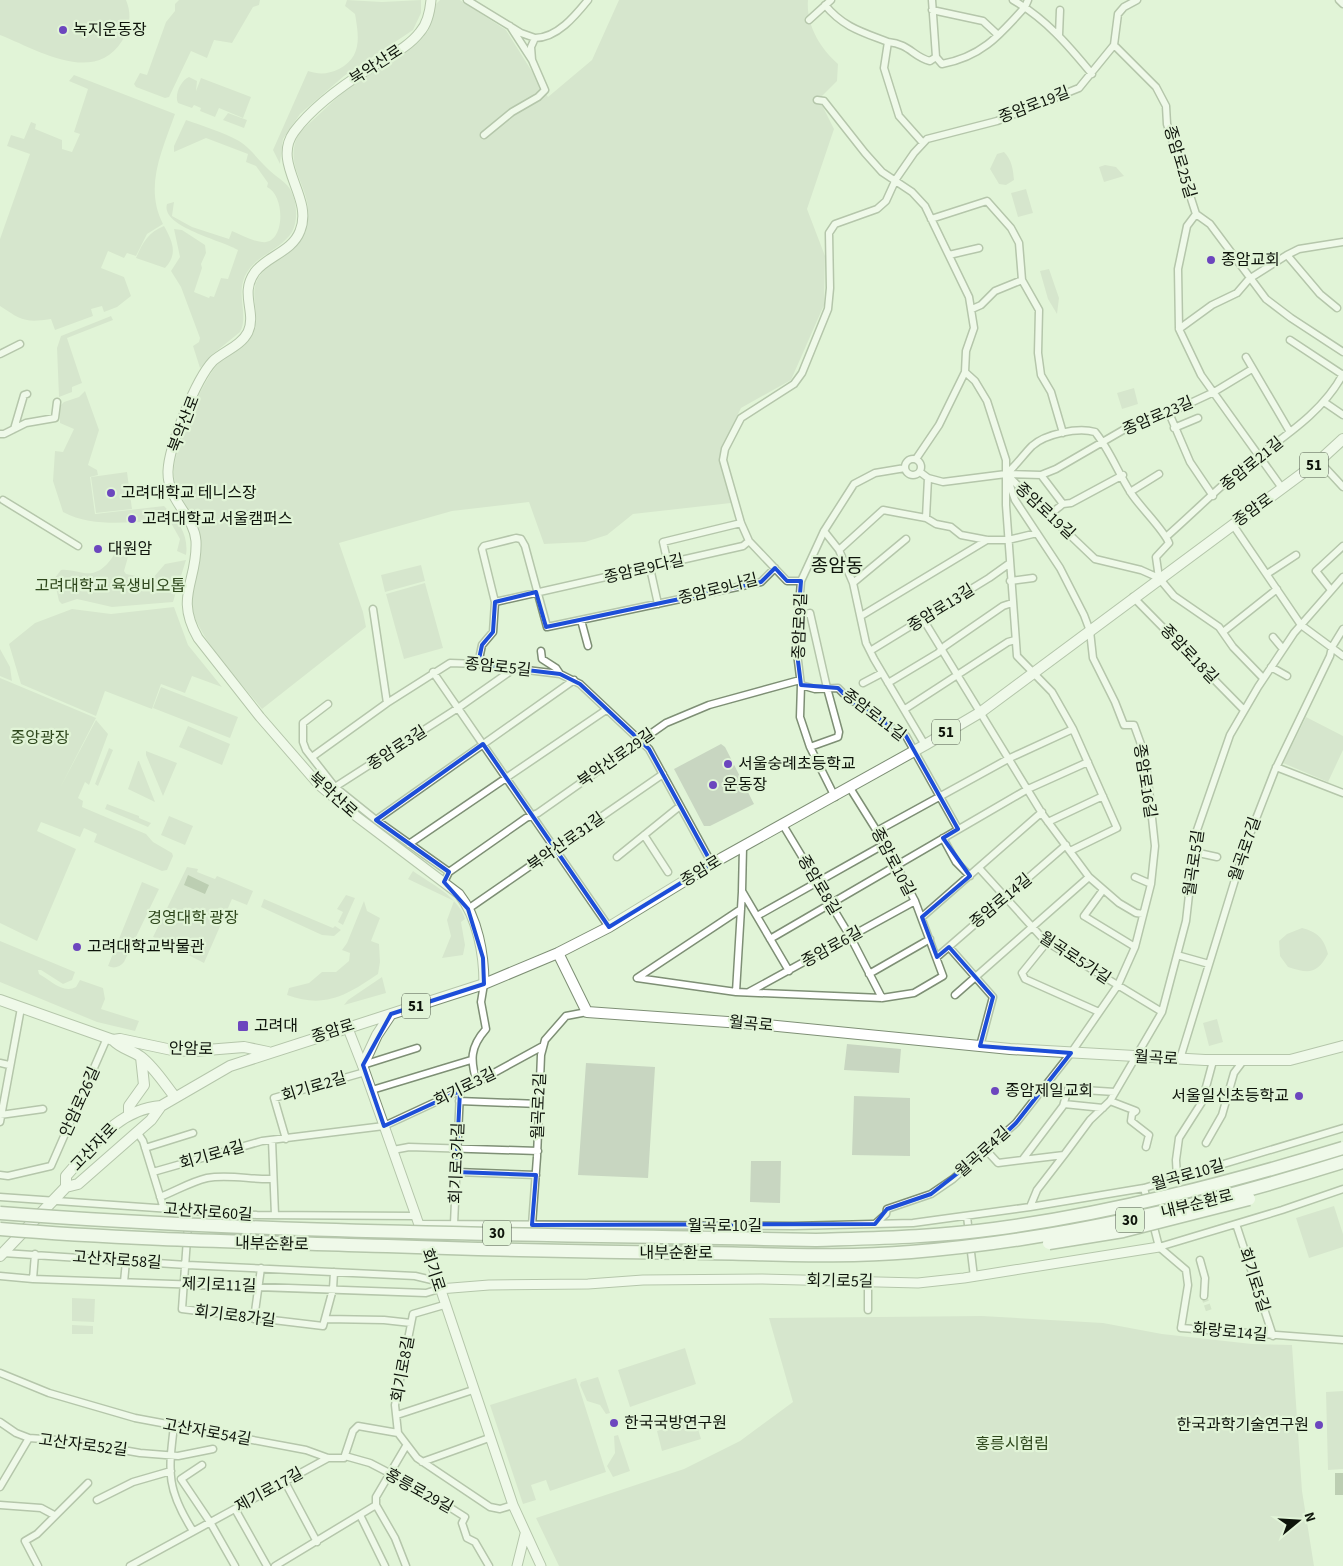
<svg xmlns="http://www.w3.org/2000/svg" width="1343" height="1566" viewBox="0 0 1343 1566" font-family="'Source Sans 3','Noto Sans KR',sans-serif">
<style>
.green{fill:#c8d6c1}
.water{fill:#8fa085}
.pier{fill:#e1f4d7}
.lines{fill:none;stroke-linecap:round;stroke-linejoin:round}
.street-tunnel{stroke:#c1d2b8;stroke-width:6;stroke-dasharray:6 3;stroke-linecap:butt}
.street-casing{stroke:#7e8f75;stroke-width:9}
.secondary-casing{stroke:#7e8f75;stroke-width:11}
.primary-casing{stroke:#7e8f75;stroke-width:12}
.street{stroke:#fff;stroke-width:6}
.secondary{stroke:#fff;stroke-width:9}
.primary{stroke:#fff;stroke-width:10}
.highway-bridge-casing{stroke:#7e8f75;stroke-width:15;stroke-linecap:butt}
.highway-bridge{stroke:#fff;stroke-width:12}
.marked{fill:none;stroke:#1d4ed8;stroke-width:4;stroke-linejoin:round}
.poi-dot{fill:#6c46be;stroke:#e1f4d7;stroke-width:2}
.labels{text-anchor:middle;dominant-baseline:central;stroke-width:4.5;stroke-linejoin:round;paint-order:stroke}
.shield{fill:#e1f4d7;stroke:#4d5748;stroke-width:1}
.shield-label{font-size:15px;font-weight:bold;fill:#0e140b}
.poi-label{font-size:16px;fill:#0e140b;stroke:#e1f4d7;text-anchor:start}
.street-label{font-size:16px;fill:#0e140b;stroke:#e1f4d7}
.park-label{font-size:16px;fill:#2f481d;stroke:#e1f4d7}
.quarter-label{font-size:19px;fill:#0e140b;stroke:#e1f4d7}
</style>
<rect width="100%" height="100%" fill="#e1f4d7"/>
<path class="green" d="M0,0H126C132,14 130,28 122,41C94,86 36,49 0,35Z
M179,0H260L259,5L253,7L232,43L214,40L207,58L191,51L169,97L165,98L136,87L134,84L140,73L147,75L166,22L175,11V4Z
M347,0L382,2L421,0V13L413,30L344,76L300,114L283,139L280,164L273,150L308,71C320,75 328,74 339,69C362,57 359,37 355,14L345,6Z
M440,0H460L506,30L548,97L592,60L619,0H808C806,25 820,48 838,64L837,81L819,99L834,129L807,209L825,256L824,305L791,380L741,408L720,451L731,503L633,514L607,535L585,542L544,544L529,502L452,511L339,543L363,612L366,627L262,709C244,686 192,632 192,604C192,583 203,560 201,540C198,515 172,498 174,471C175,447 201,382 218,364C228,353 244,350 252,336C264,316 245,294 261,274C274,258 295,253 304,233C321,191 279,171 299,133L343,92L416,44L428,31L436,4Z
M74,75L175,114C162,151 144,187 163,224L147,234L136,256L127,253L124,258L108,251L101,268L124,277L131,296L117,307L104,312L102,306L91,309L93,316L55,330L51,319C25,323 21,320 0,306V239L30,154L7,146L11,135L24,139L31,122L36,124L35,129L62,140V149L72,152L80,134L74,132L88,89L69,81Z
M189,77L197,81L196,91L201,78L251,97L243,118L219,108L215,117L200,111L201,108L194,105L192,108L178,103C174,95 181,80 189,77Z
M228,113L247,120L244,128L223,120Z
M186,120C203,126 223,132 239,141C249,147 256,157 264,165C271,173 280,178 287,185C297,196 299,220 292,232C280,251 255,255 245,276C236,296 249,315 240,332L213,354L200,368L193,346L199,342L200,338L181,287L171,271L180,257L174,229L182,230L205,245L206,253L201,264L202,268L194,292L209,298L210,296L214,297L221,278L228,279L238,250C225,241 160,227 167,204L174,202L172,216L192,227L229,239L232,231C241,235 252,241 262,242C285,245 286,196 267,187L268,183L256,166L246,162L248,154L206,138L174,152V146Z
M1004,152C1012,160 1013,169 1014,180L1006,185L999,184L990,169L997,154Z
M1105,165L1116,167L1124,176L1104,182L1099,167Z
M1026,189L1033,213L1018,217L1011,193Z
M164,226C173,242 178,254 165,268L136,258C142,244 148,232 164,226Z
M1049,269L1059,298L1057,314L1048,299L1040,271Z
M111,316L113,320L67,338L82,383L72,387V392L59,397L57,348L61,336Z
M1134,388L1138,404L1122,409L1117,393Z
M85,391L99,430L88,465L97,470L98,475L90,477L95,514L164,506C178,520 189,535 186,555L177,551L180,539L171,523C135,519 96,530 63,512L53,481L55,451L63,452L74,429L60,423V406L64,402L79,397Z
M127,472L132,509L96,513L91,477Z
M119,546L130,550L124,571L126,574L152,579L165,564L186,560L173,602L112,607L77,599L62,604L59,601L54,579L61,570C69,569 76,572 84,573C102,576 112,559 119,546Z
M421,565L425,581L385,592L381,575Z
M425,583L443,648L404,659L386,594Z
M174,607L188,645L222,687L192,676L185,693L161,684L152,709L105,691L96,716L21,684L9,644L35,623L72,609L111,614Z
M0,649L10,667L12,681L0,676Z
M0,678L96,718L60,788L96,720L108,734L89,785L85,782L78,798L83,801L82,807L146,834L153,842L172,853L173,856L167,870L162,871L94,842L97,834L84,828L80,837L41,822L37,831L76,849L37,941L0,923Z
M161,687L238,717L230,738L153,708Z
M1306,717L1343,736V750L1328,782L1283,763Z
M188,726L230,744L222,765L179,747Z
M721,744L725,747L754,804L710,826H704L674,769Z
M109,748L113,750L98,786L95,784Z
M146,751L177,763L163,796L146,755Z
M138,761H139L155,802L128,789Z
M107,804L139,816V818L151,823L148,827L105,809Z
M169,816L193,826L185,845L161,835Z
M187,867L198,869L197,872L215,879L217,876L253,891L247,905L232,899L204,963L153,937Z
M413,871C431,884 458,896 465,919L461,922L465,945L463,955L442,958L451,936L447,920L454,901L408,879Z
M142,882L159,889L124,962C120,967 114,969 108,966Z
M346,895L355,898L343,925L338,922L343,912L337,909Z
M264,899L333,928L335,926L341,930L334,936L322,935L261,907Z
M364,901L367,911L380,918L371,941L379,944L380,962L378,974C347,995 325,1009 287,995L289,988L309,983L322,972H336L349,961L350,953L342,950L347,943Z
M1302,928C1317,932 1324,938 1328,954C1317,974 1309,974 1288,967L1280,956L1279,941L1287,934Z
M0,941L75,972L72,980L63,984L41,970H38L39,974C50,980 63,994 76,987L80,980L103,988L105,999L101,1009L139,1021L135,1031L97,1022L0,982Z
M382,977L386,993L344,1005L348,1000Z
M1217,1019L1223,1042L1209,1046L1203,1023Z
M847,1044L901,1049L899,1073L844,1070Z
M586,1063L655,1067L648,1178L578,1175Z
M854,1096L910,1098V1156L852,1155Z
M751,1161H781L780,1203L750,1202Z
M1334,1206L1343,1234V1247L1309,1258L1296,1218Z
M72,1298L95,1299L94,1322L72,1321Z
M982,1316L1103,1323L1162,1334L1252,1344L1292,1345L1302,1491L1314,1566H559L536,1518L684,1469L740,1441L793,1402L769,1318Z
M72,1325L93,1326V1334H72Z
M685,1348L696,1384L630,1407L618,1370Z
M598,1377L610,1413L606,1414L600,1405L587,1401L580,1385L581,1382Z
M576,1378L606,1472L550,1491L546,1480L531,1485L536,1500L523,1504L490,1405Z
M1343,1391V1469L1328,1470L1326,1392Z
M695,1419L701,1439L662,1451L657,1431Z
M618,1435L630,1471L613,1477L607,1466L615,1453L614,1436Z"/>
<path class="water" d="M188,875L209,885L205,894L184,885Z
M1335,1473H1343V1495H1335Z"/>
<path class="pier" d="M1343,1153V1162L1152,1215L929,1250L415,1249L416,1256L167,1248L42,1240L37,1246L0,1244V1208L24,1210L26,1207L67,1211L66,1212L411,1237L970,1236Z"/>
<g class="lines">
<path class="street-tunnel" d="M1204,1296L1209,1311"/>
<g class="street-casing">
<path id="street" d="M467,0L521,33L535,38
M932,0L936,57
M1013,0C1046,19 1068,45 1092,74
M1339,0L1343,4
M825,5C843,27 862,32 888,42
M932,10L983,21L998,35
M809,20L831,0
M510,26L532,60L531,47L535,38C557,38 575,16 588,0
M1059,35L1060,10
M1114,45L1156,87L1166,106L1167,124L1196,214L1210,224L1266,299L1291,318L1343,352
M936,57L942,64C981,57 999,36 1025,7L1028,0
M817,100L824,101L865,153L882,172L912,192L925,206L969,297L974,328L966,351L965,372L939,425L916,459
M484,135L512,112L538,97L545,90L532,60
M923,143L899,116L884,68L888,42C910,44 913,57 930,61L936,57
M1196,214L1187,226L1178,269L1179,329L1201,375L1282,488
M931,219L987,201L1011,228L1019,243L1022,280L1039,310L1038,353L1041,375L1051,392L1063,433
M949,255L979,248
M1287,255L1320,294L1337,308
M972,309L981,305L995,291L1022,280
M1179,329L1212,305L1237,293L1249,279L1287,255L1299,249L1343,242
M1290,340L1343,375
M0,354L20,344
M1246,357L1290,432
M965,372L975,381L987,401L1006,460V505L1017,656L1052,692L1073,729L1117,828L1070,851
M1324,402L1343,415
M1169,413L1190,462L1213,496
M1174,428L1198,418
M14,429L24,395L27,394
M0,434H4L26,423L55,418L57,402
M905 467a8 8 0 1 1 16 0a8 8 0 1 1-16 0Z
M1319,461L1343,487
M920,472L928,478L943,482L1006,474L1041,475L1056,469L1137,422L1169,413L1214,392L1252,369
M1006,474C1016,466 1023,455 1032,446C1045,434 1078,427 1095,432C1110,450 1118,473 1131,493C1140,507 1164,530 1169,543L1156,557L1159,578
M1007,475L1095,559L1141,570L1159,578L1174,596L1219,627L1233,647L1263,678
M1041,475L1063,504L1071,503L1123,475
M1130,492L1159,474
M3,500L78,546
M1049,515L1063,504
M926,518L928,478
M1233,525L1301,625L1343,656
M824,531L839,550L853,583L866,643L874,659L925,745
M1166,537C1191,515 1215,491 1240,470C1276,441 1321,416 1343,374
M839,550L883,510L926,518L936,524L951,527L961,535L987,540H1008L1037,533
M668,564L663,542L741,523
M650,568L658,604
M1267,574L1296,555
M801,581H787L749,541L741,523L723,460L725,449L741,418L794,384L802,373L828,309L830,288L829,233L835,224L877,209L886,201L896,179L914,153L927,139L997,121L1079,88L1114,45L1118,14L1124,7L1137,0
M1010,581L1033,578
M853,583L906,539
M1331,590L1316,571L1343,546
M1133,597L1244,710
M495,602L482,549L484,546L516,538L521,539L525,546L547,627L761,582L775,568
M373,609L387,703
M799,616L810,613L827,688L839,732L838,737L810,747
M861,616L987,540
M923,619L1043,815L1089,877L1119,903L1136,913L1143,914
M581,620L588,646
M1223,632L1277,589
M1273,637L1283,649
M541,651L542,659L556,668L560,674
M870,651L989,578L1010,563
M478,664L482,645L493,632L495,602L743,546L749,541
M1271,667L1287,676
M433,672L609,927
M863,683L882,673
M888,683L938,653L945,646L1003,606L1012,603
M801,685L815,689L838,688L850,700L865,707L875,717L906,736L958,829
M328,704L303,723V742L306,750L335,787L376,820L449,872L444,882
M905,709L1008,642L1015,640
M312,757L387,703L450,663L478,664L560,674L580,684L649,749L712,864
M1276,767L1343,793
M335,787L458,708L515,668
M835,797L810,747L800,717L801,685L796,645L801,581L824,531L854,484L875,473L905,468
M376,820L574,680
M1048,822L1103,796
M783,825L851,938L882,998
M877,831L1010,758L1073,729
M644,835L668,872
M943,838L956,862L970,876
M409,844L606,710
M743,847L742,891L789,971
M1194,852L1217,857
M617,857L680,806
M979,868L1045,941L1162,1012
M449,872L526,818L538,813L666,723L709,705L800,680
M1135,877L1151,884
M1103,890L1084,916L1135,947
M468,909L663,774
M741,909L637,978L736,992L882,998L914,993L943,976L915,901L885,844L850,788
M757,916L885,844
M922,917L1042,812
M770,939L1028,789L1088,762
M1047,942L1022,973L1025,979L1099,1012
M949,947L993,997L980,1046
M1177,955L1209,964
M937,957L1066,845
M869,974L930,939
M736,992L742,892
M749,992L915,901
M955,995L1089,877
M1180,1059L1245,847L1275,770L1330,656L1332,647L1343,629
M0,1063L9,1065
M363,1065L417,1048
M477,1083C470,1060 470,1047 486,1029L481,1002L484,984
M372,1090L471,1060
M459,1101L539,1104
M1110,1101L1136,1111L1132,1114L1131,1121L1149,1135L1146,1147
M1064,1104L1103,1108
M0,1115L43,1109
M0,1122L21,1008
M137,1132L143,1141L164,1209
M286,1139L274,1098L365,1072
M272,1140L275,1215
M1206,1143L1222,1115L1234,1073L1243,1061
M145,1148L193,1133
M393,1150L409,1147L538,1151
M987,1151L998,1163L1064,1155L1090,1120L1110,1101L1162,1012L1186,921L1196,833L1230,735L1258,687L1294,633L1343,577
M1023,1159L1063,1106L1068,1089L1115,1092
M153,1172L262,1141L384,1126L470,1086L543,1046
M456,1172L536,1175
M0,1175L8,1176L51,1166L107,1038
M1177,1178L1176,1160L1179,1138L1202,1102L1213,1061
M1144,1188L1159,1247
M0,1197L257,1215L416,1216
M160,1197C176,1191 190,1182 207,1178C229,1174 252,1180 273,1179
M1030,1207L1037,1190L1064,1155
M189,1211L182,1309L323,1326L333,1289L334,1272
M967,1216L969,1234
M418,1224L793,1226L913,1223L1030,1207L1144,1188L1343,1128
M454,1224L460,1091
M875,1224L886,1214L887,1209L931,1194L953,1179L1016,1123L1071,1053L1118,985L1135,947L1151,884L1155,846L1147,771L1142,747L1134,725H1124L1115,702L1093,658L1090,631L1084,615L1060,568L1015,500L1006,474
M1236,1224L1273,1336
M532,1225L537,1157L541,1055L545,1040L566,1016L587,1012
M970,1244L974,1277
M1159,1247L1186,1270L1188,1285L1181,1328L1343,1340
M1159,1247L1282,1210L1343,1189
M3,1253L187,1265L415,1276L436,1281
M1200,1260L1205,1278L1204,1296
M0,1276L33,1279L426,1293L439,1289
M33,1279L35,1254
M124,1282L126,1261
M444,1305L413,1314L395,1405L398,1433L417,1458L490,1507L500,1509L513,1505
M868,1310V1282
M254,1319L261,1268
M326,1319L384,1320L411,1323
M0,1373L49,1393L135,1418L306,1450L328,1458H344L353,1431L358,1426L398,1433
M397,1415L473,1390
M0,1422L16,1433L29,1438L71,1441L140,1453L178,1456L213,1449
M174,1426C168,1474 167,1490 193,1531
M345,1456L370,1463L424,1491L465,1517L462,1523L467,1538L475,1542L489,1566
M422,1462L489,1438
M202,1465L181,1479L210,1522L235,1566
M285,1482L317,1542
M0,1487L29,1438
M97,1500L133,1482L171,1471
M0,1505L41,1508L54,1515
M376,1505V1497L406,1446
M376,1505L395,1538L406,1566
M235,1509L267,1566
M360,1515L385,1566
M38,1566L25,1541L37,1534L88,1483
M130,1566L328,1458
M275,1566L376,1505"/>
</g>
<g class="secondary-casing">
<path id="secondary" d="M431,0C430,11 428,23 420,32C408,48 387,57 370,68C343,85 313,106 294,132C271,164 314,197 300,231C292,252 267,256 255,272C239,294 257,312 248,332C241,346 224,351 213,361C196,379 169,446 168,471C167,501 194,515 196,541C198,581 174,596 198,638L260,717L319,785L356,816L459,894C478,918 484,955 484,984
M347,1026L365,1072L416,1216L513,1505L541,1566
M439,1289L489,1285L588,1284L643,1280L762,1279L918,1283L964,1278L1159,1247
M517,1566L525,1534"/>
</g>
<g class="primary-casing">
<path id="primary" d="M558,953L587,1012L756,1024L1010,1049L1205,1060H1290L1343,1046
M0,1000L113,1040L120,1039L172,1050L194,1051L244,1047L268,1052
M113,1040C121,1049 132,1050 141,1057C154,1067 164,1083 175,1097
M363,1065L377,1035L391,1014
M129,1114V1106L144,1085L141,1057
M66,1187V1176C93,1146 118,1109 161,1106
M0,1256L66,1187L78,1184L151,1120L161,1106L230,1066L484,984L558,953L609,927L722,858L925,745L981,712L1319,461L1343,439"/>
</g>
<use href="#street" class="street"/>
<use href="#secondary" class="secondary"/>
<use href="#primary" class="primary"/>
<g class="highway-bridge-casing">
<path id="highway-bridge" d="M0,1213C271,1234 545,1234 816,1240C875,1238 935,1237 994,1229C1113,1213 1228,1183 1343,1148
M0,1229C129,1240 258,1242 387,1246C494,1250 600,1252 707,1253C775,1254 843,1258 911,1252C1059,1240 1202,1206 1343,1162
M1049,1243L1123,1231L1249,1199"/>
</g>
<use href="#highway-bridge" class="highway-bridge"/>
</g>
<path d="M0 0H1343V1566H0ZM775,568L787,581H801L796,645L801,685L838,688L850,700L906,736L958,829L943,838L970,876L922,917L937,957L949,947L993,997L980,1046L1071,1053L1016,1123L990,1148L931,1194L887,1209L875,1224L532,1225L536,1175L456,1172L460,1091L384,1126L363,1065L391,1014L484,984L483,958L468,909L444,882L449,872L376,820L483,744L609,927L712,864L649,749L580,684L560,674L478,664L482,645L493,632L495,602L536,592L546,627L761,582Z" fill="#e1f4d7" fill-opacity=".55" fill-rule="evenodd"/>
<path class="marked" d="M775,568L787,581H801L796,645L801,685L838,688L850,700L906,736L958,829L943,838L970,876L922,917L937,957L949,947L993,997L980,1046L1071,1053L1016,1123L990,1148L931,1194L887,1209L875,1224L532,1225L536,1175L456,1172L460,1091L384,1126L363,1065L391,1014L484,984L483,958L468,909L444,882L449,872L376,820L483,744L609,927L712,864L649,749L580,684L560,674L478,664L482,645L493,632L495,602L536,592L546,627L761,582Z"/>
<g class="poi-dot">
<circle cx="63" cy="30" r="5"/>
<circle cx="1211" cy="260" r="5"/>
<circle cx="111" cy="493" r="5"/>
<circle cx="132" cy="519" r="5"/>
<circle cx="98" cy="549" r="5"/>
<circle cx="728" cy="764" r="5"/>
<circle cx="713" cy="785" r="5"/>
<circle cx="77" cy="947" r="5"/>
<rect x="237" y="1020" width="12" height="12" rx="2.5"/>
<circle cx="995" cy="1091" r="5"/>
<circle cx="1299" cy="1096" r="5"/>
<circle cx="614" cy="1423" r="5"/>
<circle cx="1319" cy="1425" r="5"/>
</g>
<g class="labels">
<g class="shield">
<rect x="1300" y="452.5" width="28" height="25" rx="4"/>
<rect x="932" y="719.5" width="28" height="25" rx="4"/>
<rect x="402" y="993.5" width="28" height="25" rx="4"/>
<rect x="1116" y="1207.5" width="28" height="25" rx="4"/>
<rect x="483" y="1220.5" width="28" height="25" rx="4"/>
</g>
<g class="shield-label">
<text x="1314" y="465">51</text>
<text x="946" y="732">51</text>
<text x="416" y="1006">51</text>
<text x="1130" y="1220">30</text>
<text x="497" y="1233">30</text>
</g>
<g class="poi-label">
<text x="73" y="30">녹지운동장</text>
<text x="1221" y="260">종암교회</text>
<text x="121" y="493">고려대학교 테니스장</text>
<text x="142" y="519">고려대학교 서울캠퍼스</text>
<text x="108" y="549">대원암</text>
<text x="738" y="764">서울숭례초등학교</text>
<text x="723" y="785">운동장</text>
<text x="87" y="947">고려대학교박물관</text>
<text x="254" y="1026">고려대</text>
<text x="1005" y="1091">종암제일교회</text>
<text x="1289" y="1096" text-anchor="end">서울일신초등학교</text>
<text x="624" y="1423">한국국방연구원</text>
<text x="1309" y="1425" text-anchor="end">한국과학기술연구원</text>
</g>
<g class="street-label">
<text transform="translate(376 65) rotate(-33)">북악산로</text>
<text transform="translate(1034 105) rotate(-21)">종암로19길</text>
<text transform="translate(1180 162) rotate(73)">종암로25길</text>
<text transform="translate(1158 416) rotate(-23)">종암로23길</text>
<text transform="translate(184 424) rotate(-69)">북악산로</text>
<text transform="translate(1252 464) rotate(-39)">종암로21길</text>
<text transform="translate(1253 510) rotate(-36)">종암로</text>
<text transform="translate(1045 511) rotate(43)">종암로19길</text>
<text transform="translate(644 569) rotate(-13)">종암로9다길</text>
<text transform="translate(718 589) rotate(-14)">종암로9나길</text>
<text transform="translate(941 608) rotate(-32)">종암로13길</text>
<text transform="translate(800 626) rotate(-88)">종암로9길</text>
<text transform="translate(1189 654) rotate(46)">종암로18길</text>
<text transform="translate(498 667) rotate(6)">종암로5길</text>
<text transform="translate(874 715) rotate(37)">종암로11길</text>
<text transform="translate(397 748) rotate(-33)">종암로3길</text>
<text transform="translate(616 758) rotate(-35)">북악산로29길</text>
<text transform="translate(1145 781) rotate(81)">종암로16길</text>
<text transform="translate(333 795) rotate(42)">북악산로</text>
<text transform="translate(566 842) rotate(-35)">북악산로31길</text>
<text transform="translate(1245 849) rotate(-71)">월곡로7길</text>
<text transform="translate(893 862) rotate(62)">종암로10길</text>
<text transform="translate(1194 863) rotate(-82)">월곡로5길</text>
<text transform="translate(701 871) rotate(-31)">종암로</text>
<text transform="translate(819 885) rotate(59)">종암로8길</text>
<text transform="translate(1001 901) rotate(-40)">종암로14길</text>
<text transform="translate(832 947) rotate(-29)">종암로6길</text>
<text transform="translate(1075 958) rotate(33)">월곡로5가길</text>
<text transform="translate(751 1024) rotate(5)">월곡로</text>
<text transform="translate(333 1031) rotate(-18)">종암로</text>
<text transform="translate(191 1049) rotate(1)">안암로</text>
<text transform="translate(1156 1058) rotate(3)">월곡로</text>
<text transform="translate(314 1087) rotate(-17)">회기로2길</text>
<text transform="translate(465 1087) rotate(-26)">회기로3길</text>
<text transform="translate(80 1102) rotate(-66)">안암로26길</text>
<text transform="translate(539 1106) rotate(-88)">월곡로2길</text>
<text transform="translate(94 1147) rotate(-46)">고산자로</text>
<text transform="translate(983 1152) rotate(-42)">월곡로4길</text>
<text transform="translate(212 1155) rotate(-16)">회기로4길</text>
<text transform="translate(457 1163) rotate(-88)">회기로3가길</text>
<text transform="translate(1188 1175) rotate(-16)">월곡로10길</text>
<text transform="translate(1197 1204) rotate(-14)">내부순환로</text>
<text transform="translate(208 1212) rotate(4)">고산자로60길</text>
<text x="725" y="1226">월곡로10길</text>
<text transform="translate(272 1244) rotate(1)">내부순환로</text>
<text x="676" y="1253">내부순환로</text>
<text transform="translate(117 1260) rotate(4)">고산자로58길</text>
<text transform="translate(433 1270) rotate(72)">회기로</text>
<text transform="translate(1254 1280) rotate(72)">회기로5길</text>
<text transform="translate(840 1281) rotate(1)">회기로5길</text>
<text transform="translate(219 1285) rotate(2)">제기로11길</text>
<text transform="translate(235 1316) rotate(7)">회기로8가길</text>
<text transform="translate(1230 1332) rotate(5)">화랑로14길</text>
<text transform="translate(403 1369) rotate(-80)">회기로8길</text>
<text transform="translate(207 1432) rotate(10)">고산자로54길</text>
<text transform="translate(83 1445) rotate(7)">고산자로52길</text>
<text transform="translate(269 1490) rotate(-29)">제기로17길</text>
<text transform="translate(419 1491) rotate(29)">홍릉로29길</text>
</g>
<g class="park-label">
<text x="110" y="586">고려대학교 육생비오톱</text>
<text x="40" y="738">중앙광장</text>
<text x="193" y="918">경영대학 광장</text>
<text x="1012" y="1444">홍릉시험림</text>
</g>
<g class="quarter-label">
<text x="837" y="566">종암동</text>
</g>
</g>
<g transform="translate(1298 1521) rotate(72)" stroke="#e1f4d7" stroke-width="4" paint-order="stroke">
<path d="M0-4L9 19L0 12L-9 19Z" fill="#0e140b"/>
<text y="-8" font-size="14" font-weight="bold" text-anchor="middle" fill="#0e140b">N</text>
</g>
</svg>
